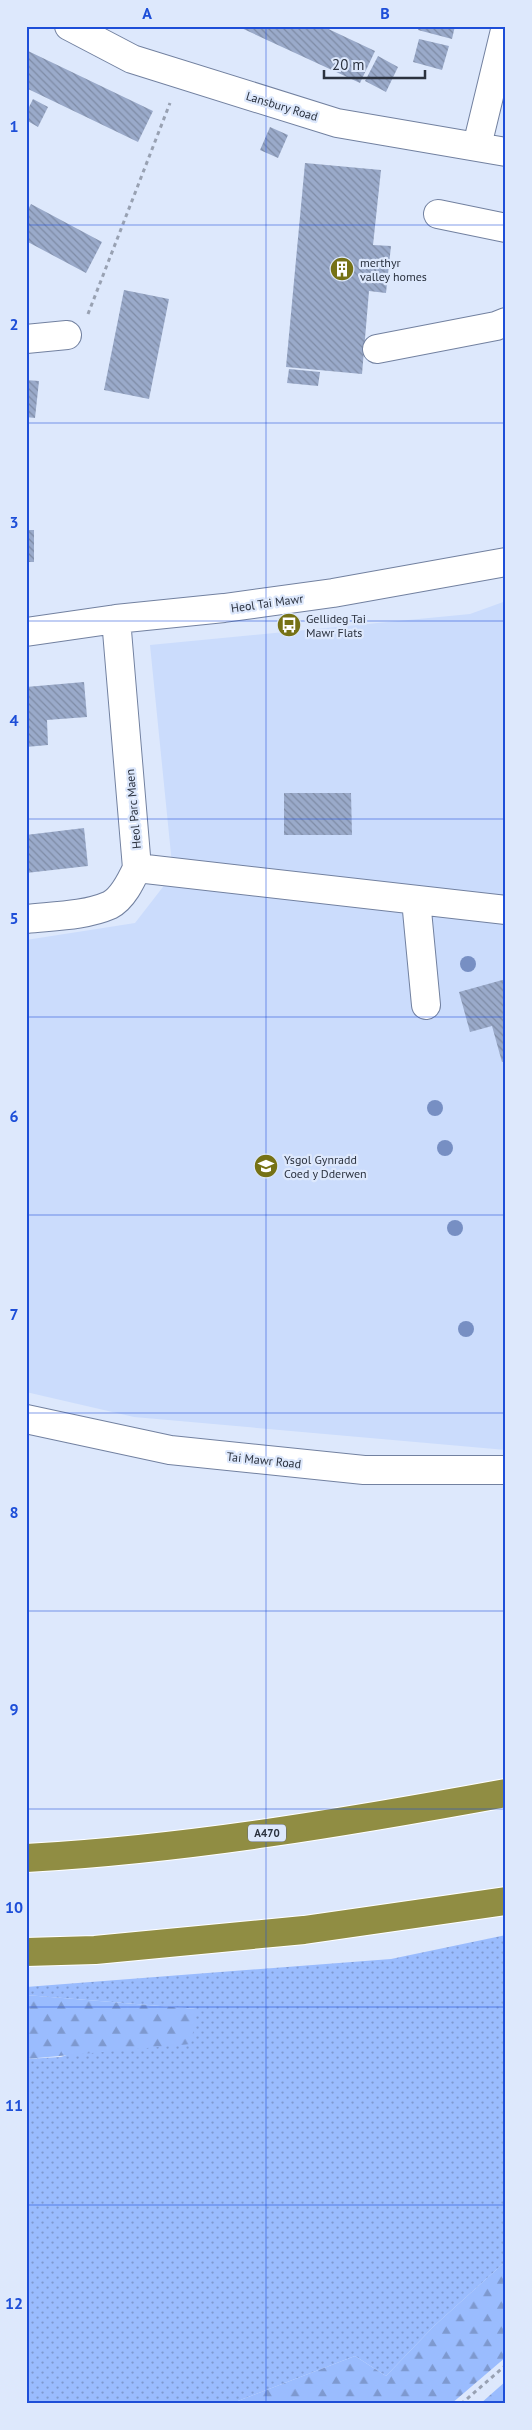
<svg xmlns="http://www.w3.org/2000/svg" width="532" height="2430" viewBox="0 0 532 2430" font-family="'PT Sans',sans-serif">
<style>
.built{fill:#cbdcfc}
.grass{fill:url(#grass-dots)}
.forest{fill:url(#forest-firs)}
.building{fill:url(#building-back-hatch)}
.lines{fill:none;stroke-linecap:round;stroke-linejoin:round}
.minor-casing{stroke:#7281a0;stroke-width:30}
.highway-casing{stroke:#fff;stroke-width:30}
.path{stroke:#98a1b2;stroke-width:3;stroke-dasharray:4 4;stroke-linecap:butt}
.minor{stroke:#fff;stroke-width:28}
.highway{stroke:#908d43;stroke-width:28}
.tree{fill:#778fc3}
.grid{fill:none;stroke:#1d4ed8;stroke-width:1;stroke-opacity:0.55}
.labels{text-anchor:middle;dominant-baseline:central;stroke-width:4.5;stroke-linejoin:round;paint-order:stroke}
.shield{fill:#dde8fc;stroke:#606978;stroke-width:1}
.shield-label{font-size:11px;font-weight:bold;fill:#2b323f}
.street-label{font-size:12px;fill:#2b323f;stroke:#dde8fc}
.poi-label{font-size:12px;fill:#2b323f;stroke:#dde8fc;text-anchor:start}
.neatline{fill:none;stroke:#1d4ed8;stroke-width:2}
.grid-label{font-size:16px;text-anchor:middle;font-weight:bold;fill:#1d4ed8}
</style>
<defs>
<pattern id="grass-dots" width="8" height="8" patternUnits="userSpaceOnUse" patternTransform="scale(1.25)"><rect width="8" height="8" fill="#9abcfe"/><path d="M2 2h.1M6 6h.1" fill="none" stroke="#7e99cf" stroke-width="1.8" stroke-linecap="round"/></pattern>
<pattern id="forest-firs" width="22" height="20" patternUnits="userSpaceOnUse" patternTransform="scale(1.25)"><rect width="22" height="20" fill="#9abcfe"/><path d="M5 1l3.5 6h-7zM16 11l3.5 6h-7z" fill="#7e99cf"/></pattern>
<pattern id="building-back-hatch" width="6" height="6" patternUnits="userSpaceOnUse" patternTransform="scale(1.25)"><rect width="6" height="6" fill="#9aaaca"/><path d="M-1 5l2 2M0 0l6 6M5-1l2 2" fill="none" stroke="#7e8ba5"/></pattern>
</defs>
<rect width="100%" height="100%" fill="#dde8fc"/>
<path class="built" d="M506,601V1450L134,1417L26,1392V940L135,923L173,874L150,645L470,614Z"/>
<path class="grass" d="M506,1935V2261L434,2326L386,2376L355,2356L230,2404H26V2059L61,2057L197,2009L26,1995V1987L391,1959Z"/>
<path class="forest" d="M26,1995L197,2009L191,2044L26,2059Z
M506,2261V2357L451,2404H230L355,2356L386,2376L434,2326Z
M506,2381V2404H480Z"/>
<path class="building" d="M237,26H322L375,51L360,83Z
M419,26H455L452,39L418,30Z
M419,39L449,46L442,70L413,62Z
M26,50L153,111L138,142L26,88Z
M378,56L398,67L386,92L365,81Z
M33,99L48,107L38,127L26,120V113Z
M270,127L288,135L278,158L260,150Z
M305,163L381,170L373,245L391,246L386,293L369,291L362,374L286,367Z
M31,204L102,242L86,273L26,241V213Z
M124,290L169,299L149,399L104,390Z
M289,369L320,372L318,386L287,383Z
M26,380L39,381L35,418L26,417Z
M26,530H34V562H26Z
M84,682L87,717L47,720L48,745L26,747V687Z
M284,793H351L352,835H284Z
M84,828L88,866L26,873V835Z
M506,979V1061L502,1062L492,1026L470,1032L459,992Z"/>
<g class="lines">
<g class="minor-casing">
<path id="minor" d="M69,26L132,59L337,123L506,152
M477,146L506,26
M438,214L506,228
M26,339L67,335
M377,349L496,326L506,322
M26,632L116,619L224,608L333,593L506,562
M137,868L506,910
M416,900L426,1005
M26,919C53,916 85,916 110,905C123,898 131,881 137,868L116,619
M26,1419L170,1450L364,1470H506"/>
</g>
<g class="highway-casing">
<path id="highway" d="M26,1858C187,1849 347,1822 506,1793
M26,1952L95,1950L304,1930L506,1901"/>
</g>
<path class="path" d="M88,314L170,103
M461,2404L506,2365"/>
<use href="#minor" class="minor"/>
<use href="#highway" class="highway"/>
</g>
<g class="tree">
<circle cx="468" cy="964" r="8"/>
<circle cx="435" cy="1108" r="8"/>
<circle cx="445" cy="1148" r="8"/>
<circle cx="455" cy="1228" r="8"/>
<circle cx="466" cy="1329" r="8"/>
</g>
<path class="grid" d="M266,26V2404M26,225H506M26,423H506M26,621H506M26,819H506M26,1017H506M26,1215H506M26,1413H506M26,1611H506M26,1809H506M26,2007H506M26,2205H506"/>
<defs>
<g id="building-disc" transform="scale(1.25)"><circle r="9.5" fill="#767215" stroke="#dde8fc"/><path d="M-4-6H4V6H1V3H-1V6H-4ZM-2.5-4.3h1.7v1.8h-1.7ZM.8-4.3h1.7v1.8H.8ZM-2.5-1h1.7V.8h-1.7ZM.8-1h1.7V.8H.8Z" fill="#fff"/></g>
<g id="bus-disc" transform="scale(1.25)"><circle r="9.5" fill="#767215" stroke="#dde8fc"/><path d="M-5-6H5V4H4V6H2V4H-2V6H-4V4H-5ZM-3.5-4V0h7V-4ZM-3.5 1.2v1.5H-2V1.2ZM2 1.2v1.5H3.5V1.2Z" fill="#fff"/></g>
<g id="school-disc" transform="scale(1.25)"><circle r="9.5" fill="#767215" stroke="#dde8fc"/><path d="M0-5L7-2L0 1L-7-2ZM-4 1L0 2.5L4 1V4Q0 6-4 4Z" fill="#fff"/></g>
</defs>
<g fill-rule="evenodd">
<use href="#building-disc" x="342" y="269"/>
<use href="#bus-disc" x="289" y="625"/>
<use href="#school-disc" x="266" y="1166"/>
</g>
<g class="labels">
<rect class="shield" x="248" y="1824.5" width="38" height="17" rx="4"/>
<g class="shield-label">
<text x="267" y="1833">A470</text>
</g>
<g class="street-label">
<text transform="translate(282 106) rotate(17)">Lansbury Road</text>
<text transform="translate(267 603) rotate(-8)">Heol Tai Mawr</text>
<text transform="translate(133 809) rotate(-95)">Heol Parc Maen</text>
<text transform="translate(264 1460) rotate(6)">Tai Mawr Road</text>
</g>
<g class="poi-label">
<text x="360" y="262">merthyr<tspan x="360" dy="14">valley homes</tspan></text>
<text x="306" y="618">Gellideg Tai<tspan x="306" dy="14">Mawr Flats</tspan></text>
<text x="284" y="1159">Ysgol Gynradd<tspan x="284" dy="14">Coed y Dderwen</tspan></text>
</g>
</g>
<rect width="532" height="2430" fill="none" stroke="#dde8fc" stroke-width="55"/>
<path d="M324 70v8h101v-8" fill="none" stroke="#2b323f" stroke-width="2.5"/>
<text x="332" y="70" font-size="15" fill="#2b323f" stroke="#dde8fc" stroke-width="4" paint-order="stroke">20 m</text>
<rect x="28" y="28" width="476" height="2374" class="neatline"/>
<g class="grid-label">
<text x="147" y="19">A</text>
<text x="385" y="19">B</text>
<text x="14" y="132">1</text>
<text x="14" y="330">2</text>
<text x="14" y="528">3</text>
<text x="14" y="726">4</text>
<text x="14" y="924">5</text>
<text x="14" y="1122">6</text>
<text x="14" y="1320">7</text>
<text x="14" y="1518">8</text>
<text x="14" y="1715">9</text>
<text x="14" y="1913">10</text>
<text x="14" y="2111">11</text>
<text x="14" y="2309">12</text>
</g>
</svg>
